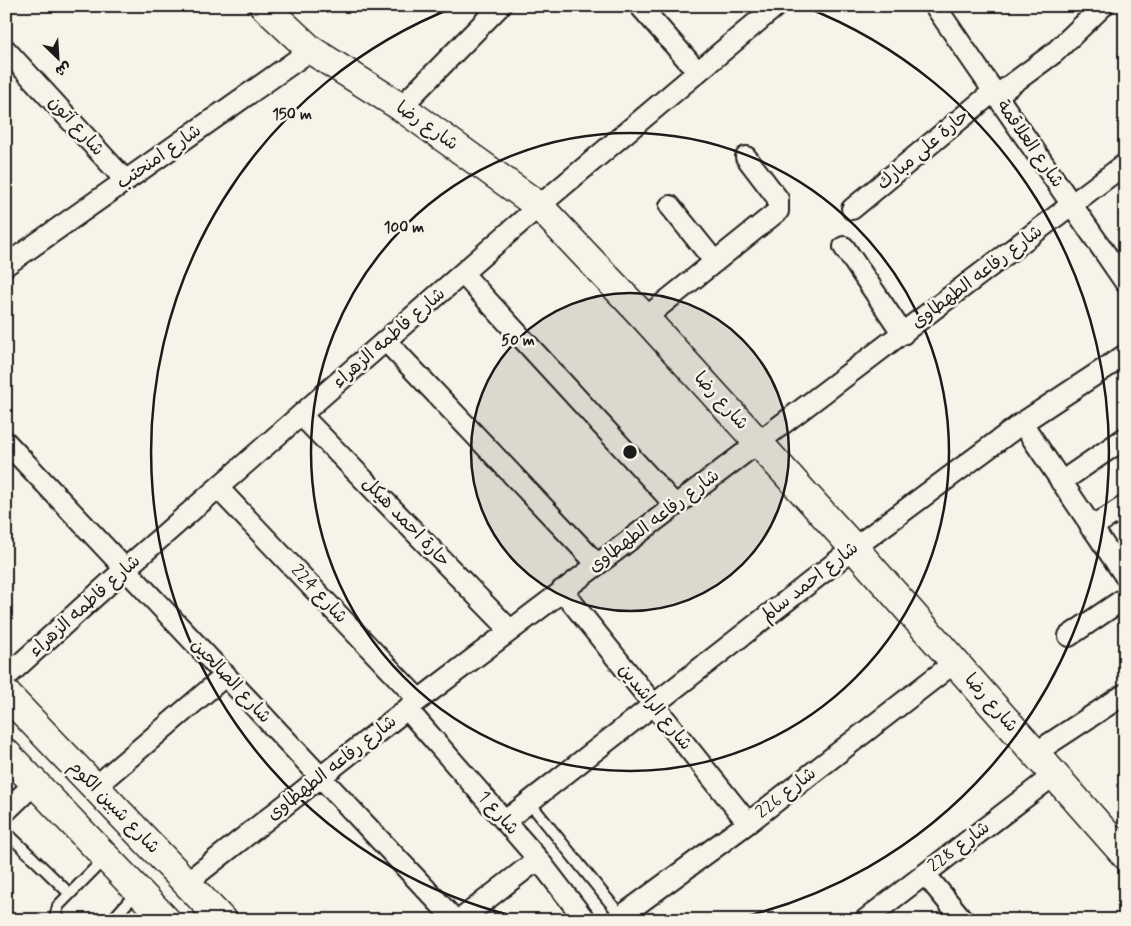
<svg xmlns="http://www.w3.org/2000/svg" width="1131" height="926" viewBox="0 0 1131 926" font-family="Mynerve,'Playpen Sans Arabic',sans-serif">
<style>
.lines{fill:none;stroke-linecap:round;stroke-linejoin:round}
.lane-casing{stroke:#1c1c1c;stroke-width:14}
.street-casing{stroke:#1c1c1c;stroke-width:24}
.secondary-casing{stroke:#1c1c1c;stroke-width:31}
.lane{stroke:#f7f3e8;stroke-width:10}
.street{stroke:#f7f3e8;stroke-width:20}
.secondary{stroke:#f7f3e8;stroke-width:28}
.ring{fill:none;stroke:#1c1c1c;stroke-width:2.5}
.labels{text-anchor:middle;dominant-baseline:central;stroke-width:5;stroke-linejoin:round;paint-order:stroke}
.street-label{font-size:18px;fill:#1c1c1c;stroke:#f7f3e8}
.centre{fill:#1c1c1c;stroke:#f7f3e8;stroke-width:2.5}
.ring-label{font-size:15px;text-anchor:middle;font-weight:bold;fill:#1c1c1c;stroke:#f7f3e8;stroke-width:5;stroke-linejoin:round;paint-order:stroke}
</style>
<rect width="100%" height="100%" fill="#f7f3e8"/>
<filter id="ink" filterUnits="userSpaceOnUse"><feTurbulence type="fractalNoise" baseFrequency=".02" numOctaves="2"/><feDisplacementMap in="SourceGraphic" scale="10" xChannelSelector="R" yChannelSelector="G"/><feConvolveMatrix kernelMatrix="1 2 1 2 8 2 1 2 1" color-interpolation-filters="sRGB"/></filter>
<g filter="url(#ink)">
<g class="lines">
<g class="lane-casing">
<path id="lane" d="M529,802L621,916
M6,832L70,894
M60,920L56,914L58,906L105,858
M112,920L138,891"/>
</g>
<g class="street-casing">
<path id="street" d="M640,6L698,72
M935,6L1125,282
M6,50L126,181
M997,95L1054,53L1103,6
M401,107L500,6
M670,206L715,262
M852,209L994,91
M844,247L903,334
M6,265L311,50
M463,274L675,505
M645,318L778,211V199L746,157
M386,341L597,564
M301,415L510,630
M1022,423L1125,576
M6,442L455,920
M1061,482L1125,438
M218,488L419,700
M1091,528L1125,506
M562,590L748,823
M1069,636L1125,598
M6,677L125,569L539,206L776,6
M407,709L538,859L585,920
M1035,753L1125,694
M95,787L226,675
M6,811L35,783
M505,821L854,548L1022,423L1125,355
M925,874L963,920
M186,883L407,709L1125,164
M460,920L538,859
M616,920L748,823L955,662
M865,920L1054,775"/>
</g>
<g class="secondary-casing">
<path id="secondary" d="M264,6L311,50L401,107L539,206L645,318L854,548L1125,855
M6,694L222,920
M6,753L166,920"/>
</g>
<use href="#lane" class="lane"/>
<use href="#street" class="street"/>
<use href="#secondary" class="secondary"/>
</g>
</g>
<circle cx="630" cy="452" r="159" fill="#1c1c1c" fill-opacity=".12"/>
<g class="ring">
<circle cx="630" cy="452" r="159"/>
<circle cx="630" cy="452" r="319"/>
<path d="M531 920A478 478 0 0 1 455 7M805 7A478 478 0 0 1 729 920"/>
</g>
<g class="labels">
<g class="street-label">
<text transform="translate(76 126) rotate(48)">شارع آتون</text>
<text transform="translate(427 126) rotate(35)">شارع رضا</text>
<text transform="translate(1030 144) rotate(55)">شارع العلاقمة</text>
<text transform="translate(923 150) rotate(-40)">حارة على مبارك</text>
<text transform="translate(159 157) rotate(-35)">شارع امنحتب</text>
<text transform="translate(977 277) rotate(-37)">شارع رفاعه الطهطاوى</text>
<text transform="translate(389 338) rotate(-41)">شارع فاطمه الزهراء</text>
<text transform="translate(721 401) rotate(48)">شارع رضا</text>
<text transform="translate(654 521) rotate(-37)">شارع رفاعه الطهطاوى</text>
<text transform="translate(406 522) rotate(46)">حارة احمد هيكل</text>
<text transform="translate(810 582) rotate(-38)">شارع احمد سالم</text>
<text transform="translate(319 594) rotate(47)">شارع 224</text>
<text transform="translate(85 606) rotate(-42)">شارع فاطمه الزهراء</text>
<text transform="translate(231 681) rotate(47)">شارع الصالحين</text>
<text transform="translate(991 703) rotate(49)">شارع رضا</text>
<text transform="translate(655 707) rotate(51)">شارع الراشدين</text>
<text transform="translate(332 768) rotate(-38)">شارع رفاعه الطهطاوى</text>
<text transform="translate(786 793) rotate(-38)">شارع 226</text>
<text transform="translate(114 807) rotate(46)">شارع شبين الكوم</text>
<text transform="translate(498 813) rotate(49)">شارع 1</text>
<text transform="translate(959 847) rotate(-37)">شارع 228</text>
</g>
</g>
<circle cx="630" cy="452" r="8" class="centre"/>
<g class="ring-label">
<text x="292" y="119">150 m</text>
<text x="404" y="232">100 m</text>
<text x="518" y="345">50 m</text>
</g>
<rect width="1131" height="926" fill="none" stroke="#f7f3e8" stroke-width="25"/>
<rect x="12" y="12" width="1106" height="901" fill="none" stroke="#1c1c1c" stroke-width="2" filter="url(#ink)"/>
<g transform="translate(58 58) rotate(155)" stroke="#f7f3e8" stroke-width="4" paint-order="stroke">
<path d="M0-4L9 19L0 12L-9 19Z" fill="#1c1c1c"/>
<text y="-8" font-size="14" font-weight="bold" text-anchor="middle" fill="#1c1c1c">ش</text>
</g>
</svg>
